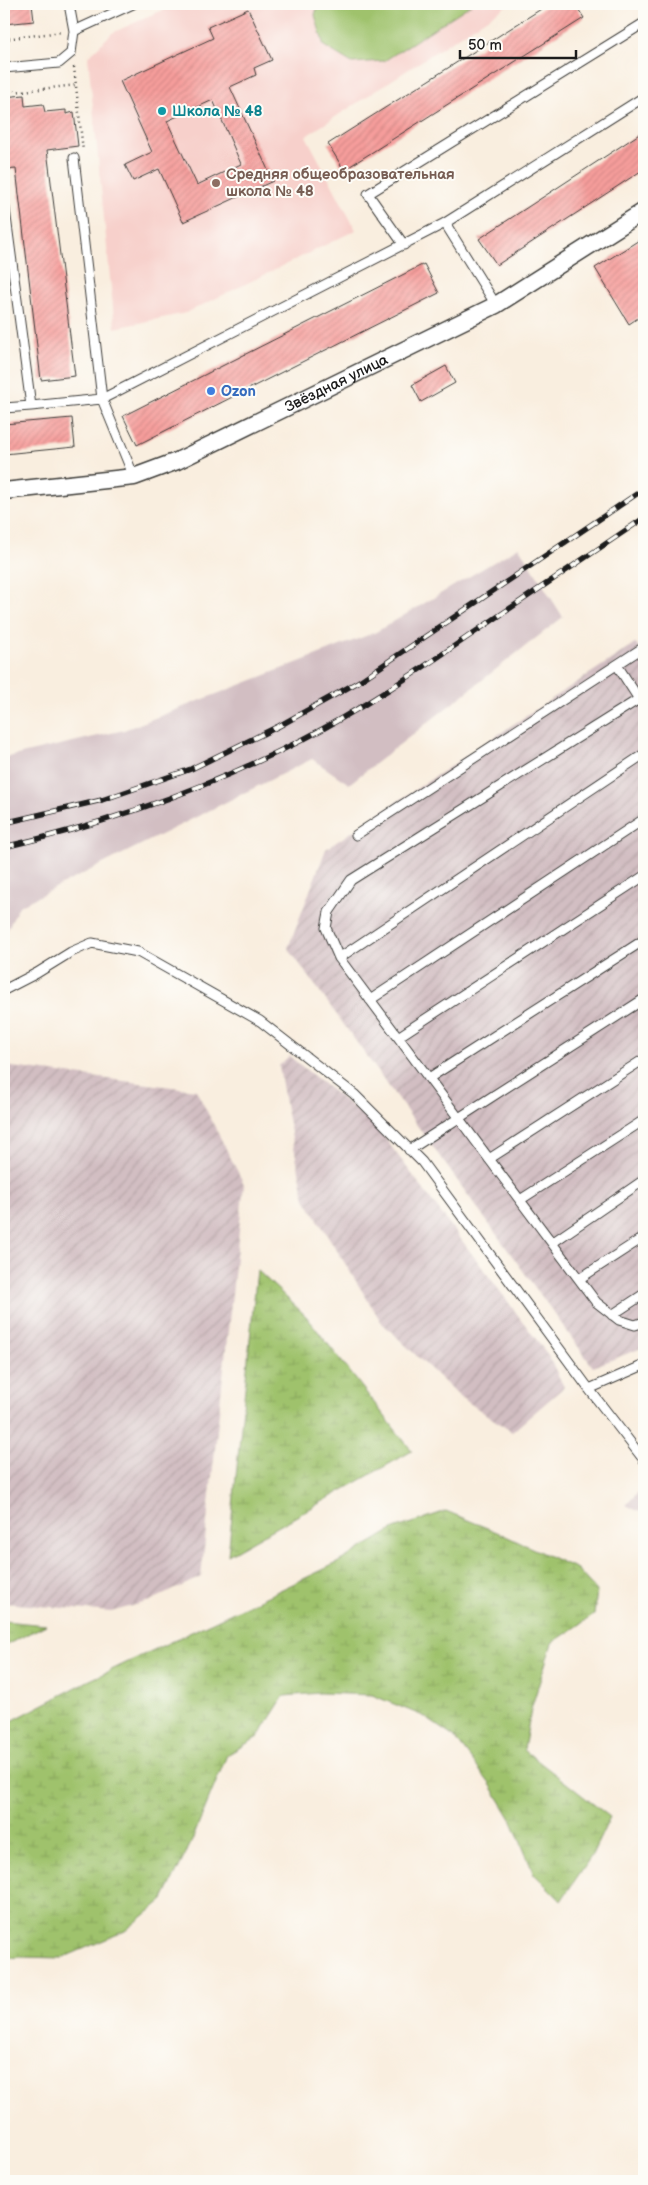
<svg xmlns="http://www.w3.org/2000/svg" width="648" height="2185" viewBox="0 0 648 2185" font-family="'Balsamiq Sans',sans-serif">
<style>
.built{fill:#f7d0cb}
.industrial{fill:url(#industrial-furrows)}
.railway{fill:#d2bec2}
.grass{fill:#9fc26c;stroke:#5e6f44}
.wetland{fill:url(#wetland-marsh);stroke:#5e6f44}
.building{fill:url(#building-hatch);fill-rule:evenodd}
.lines{fill:none;stroke-linecap:round;stroke-linejoin:round}
.service-casing{stroke:#3d3c39;stroke-width:11}
.minor-casing{stroke:#3d3c39;stroke-width:19}
.path{stroke:#3d3c39;stroke-width:2.5;stroke-dasharray:1 4;stroke-linecap:butt}
.service{stroke:#fff;stroke-width:9}
.minor{stroke:#fff;stroke-width:16}
.rail-casing{stroke:#1c1c1c;stroke-width:5.5}
.rail{stroke:#fdfcf7;stroke-width:4;stroke-dasharray:11;stroke-linecap:butt}
.culture-dot{fill:#0f9aa8;stroke:#fdfcf7;stroke-width:2}
.education-dot{fill:#8d6e63;stroke:#fdfcf7;stroke-width:2}
.shop-dot{fill:#3f7fe0;stroke:#fdfcf7;stroke-width:2}
.labels{text-anchor:middle;dominant-baseline:central;stroke-width:4;stroke-linejoin:round;paint-order:stroke}
.culture-label{font-size:15px;font-weight:bold;fill:#0d838f;stroke:#fdfcf7;text-anchor:start}
.education-label{font-size:15px;font-weight:bold;fill:#785e54;stroke:#fdfcf7;text-anchor:start}
.street-label{font-size:15px;fill:#1c1c1c;stroke:#fdfcf7}
.shop-label{font-size:15px;font-weight:bold;fill:#366cbe;stroke:#fdfcf7;text-anchor:start}
</style>
<defs>
<pattern id="industrial-furrows" width="10" height="10" patternUnits="userSpaceOnUse" patternTransform="scale(1.25)"><rect width="10" height="10" fill="#d2bec2"/><path d="M-1 1l2-2M0 10L10 0M9 11l2-2" fill="none" stroke="#b4a3a6"/></pattern>
<pattern id="wetland-marsh" width="20" height="14" patternUnits="userSpaceOnUse" patternTransform="scale(1.25)"><rect width="20" height="14" fill="#9fc26c"/><path d="M1 5h8M5 5V1M11 12h8M15 12V8" fill="none" stroke="#88a65d"/></pattern>
<pattern id="building-hatch" width="6" height="6" patternUnits="userSpaceOnUse" patternTransform="scale(1.25)"><rect width="6" height="6" fill="#f69d9b"/><path d="M-1 1l2-2M0 6l6-6M5 7l2-2" fill="none" stroke="#d28785"/></pattern>
</defs>
<rect width="100%" height="100%" fill="#fdfcf7"/>
<filter id="ink" filterUnits="userSpaceOnUse"><feTurbulence type="fractalNoise" baseFrequency=".02" numOctaves="2"/><feDisplacementMap in="SourceGraphic" scale="10" xChannelSelector="R" yChannelSelector="G"/><feConvolveMatrix kernelMatrix="1 2 1 2 8 2 1 2 1" color-interpolation-filters="sRGB"/></filter>
<filter id="wash" filterUnits="userSpaceOnUse"><feTurbulence type="fractalNoise" baseFrequency=".0096" numOctaves="4" result="noise"/><feDisplacementMap in="SourceGraphic" scale="20" xChannelSelector="R" yChannelSelector="G"/><feGaussianBlur stdDeviation="1.12" result="paint"/><feColorMatrix in="noise" values="0 0 0 0 0 0 0 0 0 0 0 0 0 0 0 0 0 1.4 0 .05"/><feComposite in="paint" operator="in"/></filter>
<g filter="url(#wash)">
<rect width="100%" height="100%" fill="#f9eedf"/>
<path class="built" d="M176,4H509L306,136L356,230L186,313L115,328L88,57L112,33Z"/>
<path class="industrial" d="M636,643L644,656V1347L593,1367L288,948L326,849Z
M289,1056L375,1125L548,1355L564,1387L512,1432L459,1396L382,1323L305,1199L286,1109L279,1066Z
M4,1066L196,1090L244,1184L201,1577L150,1601L111,1612L4,1603Z"/>
<path class="railway" d="M519,547L563,617L349,784L312,759L19,906L4,937V758L124,730L376,632Z
M644,1486V1514L626,1505Z"/>
<path class="grass" d="M318,4H472L384,61L352,63L324,46L315,15Z"/>
<path class="wetland" d="M257,1270L306,1316L412,1451L228,1555Z
M446,1511L497,1532L577,1569L597,1591L594,1615L552,1643L531,1709L524,1750L610,1817L592,1855L561,1901L534,1874L511,1819L490,1784L454,1737L423,1716L372,1695L320,1693L284,1696L258,1737L227,1755L191,1843L163,1900L125,1931L62,1958L20,1957L4,1959V1725L88,1681L335,1564L394,1529Z
M4,1621L46,1625L4,1646Z"/>
<g id="blocks">
<path class="building" d="M4,4H32L34,21L4,24Z
M549,4H575L584,18L344,170L328,144Z
M248,9L272,60L254,68L256,75L230,87L273,181L183,222L159,169L133,181L125,165L152,152L120,81L213,38L208,27ZM213,100L241,164L197,185L167,121Z
M24,95L25,106L43,104L45,112L66,110V114L74,112L78,146L47,150L75,376L41,380L16,169L4,170V97Z
M644,131V169L497,265L479,239Z
M644,237V314L629,324L595,268Z
M424,264L439,293L137,445L123,416Z
M446,366L455,383L421,402L412,385Z
M72,418L75,447L4,454V424Z"/>
</g>
</g>
<g filter="url(#ink)">
<use href="#blocks" fill-opacity="0" stroke="#3d3c39" stroke-width="1"/>
<g class="lines">
<g class="service-casing">
<path id="service" d="M74,31L133,4
M4,68L59,63L71,53L74,31L69,4
M74,158L102,399L134,477
M4,202L31,406L102,399L445,223L644,97
M445,223L496,305
M404,245L368,194L644,23
M4,408L31,406
M617,665L644,707
M639,699L351,880L329,912L326,928L339,958L596,1302L619,1320L635,1325L644,1322
M356,835L644,647
M339,958L644,754
M4,990L37,973L71,952L92,943L138,952L260,1021L354,1094L422,1162L589,1389L644,1460
M370,1000L644,819
M398,1037L644,876
M429,1078L644,940
M409,1150L644,999
M489,1159L644,1059
M520,1200L644,1120
M552,1243L644,1180
M579,1279L644,1237
M612,1315L644,1294
M589,1389L644,1365"/>
</g>
<g class="minor-casing">
<g id="minor">
<path id="s1" d="M4,491L134,477L177,461L496,305L644,211"/>
</g>
</g>
<path class="path" d="M4,39L62,32
M74,67L83,151
M4,93L77,85"/>
<use href="#service" class="service"/>
<use href="#minor" class="minor"/>
<g class="rail-casing">
<path id="rail" d="M4,823L102,800L191,769L279,726L358,682L644,489
M4,847C106,824 208,788 302,740C360,710 415,673 469,636C527,597 586,557 644,518"/>
</g>
<use href="#rail" class="rail"/>
</g>
</g>
<circle class="culture-dot" cx="162" cy="111" r="5"/>
<circle class="education-dot" cx="216" cy="183" r="5"/>
<circle class="shop-dot" cx="211" cy="391" r="5"/>
<g class="labels">
<g class="culture-label">
<text x="172" y="111">Школа № 48</text>
</g>
<g class="education-label">
<text x="226" y="174">Средняя общеобразовательная<tspan x="226" dy="17">школа № 48</tspan></text>
</g>
<g class="street-label">
<text stroke="none"><textPath href="#s1" startOffset="354">Звёздная улица</textPath></text>
</g>
<g class="shop-label">
<text x="221" y="391">Ozon</text>
</g>
</g>
<rect width="648" height="2185" fill="none" stroke="#fdfcf7" stroke-width="20"/>
<path d="M460 50v8h116v-8" fill="none" stroke="#1c1c1c" stroke-width="2.5"/>
<text x="468" y="50" font-size="15" fill="#1c1c1c" stroke="#fdfcf7" stroke-width="4" paint-order="stroke">50 m</text>
</svg>
